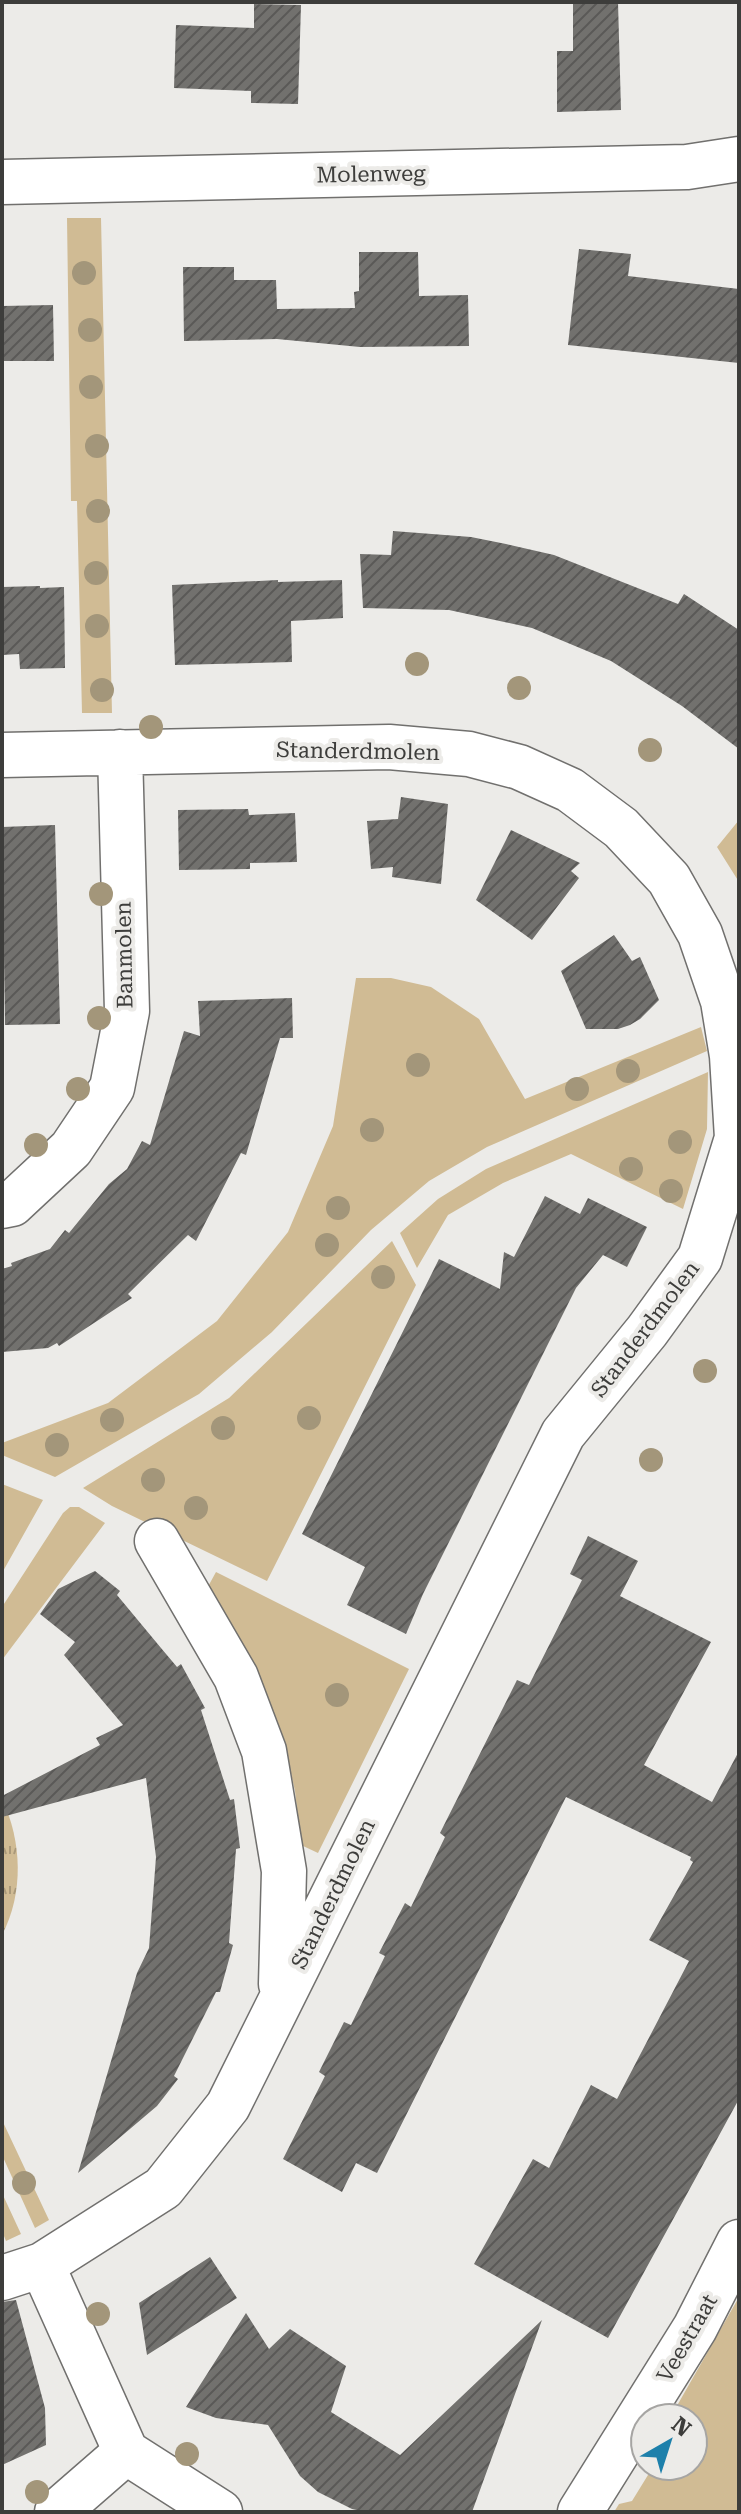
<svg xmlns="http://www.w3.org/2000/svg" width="741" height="2514" viewBox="0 0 741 2514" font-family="'Roboto Serif',serif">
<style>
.grass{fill:#d0bb94}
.park{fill:url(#park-tufts)}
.building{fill:url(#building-hatch)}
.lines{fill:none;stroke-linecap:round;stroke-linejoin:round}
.street-casing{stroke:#71706e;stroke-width:47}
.street{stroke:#fff;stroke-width:44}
.tree{fill:#a3967a}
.labels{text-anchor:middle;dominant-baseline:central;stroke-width:8;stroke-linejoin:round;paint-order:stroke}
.street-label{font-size:22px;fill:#3d3d3b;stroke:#ecebe8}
</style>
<defs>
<pattern id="park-tufts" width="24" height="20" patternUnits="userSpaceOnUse" patternTransform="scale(2)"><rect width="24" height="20" fill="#d0bb94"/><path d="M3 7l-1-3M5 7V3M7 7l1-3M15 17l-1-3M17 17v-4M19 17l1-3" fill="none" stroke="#aa997a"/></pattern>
<pattern id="building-hatch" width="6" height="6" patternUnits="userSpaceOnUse" patternTransform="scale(2)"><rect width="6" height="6" fill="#72716e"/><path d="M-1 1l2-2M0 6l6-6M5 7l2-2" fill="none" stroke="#5a5957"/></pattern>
</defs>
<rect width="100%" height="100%" fill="#ecebe8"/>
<path class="grass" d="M67,218H101L112,713H82L77,501H71Z
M739,820V882L717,847Z
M356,978H391L431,987L479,1019L525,1099L701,1027L707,1051L487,1147L429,1181L371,1230L272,1332L199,1394L55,1477L2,1455V1443L108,1403L217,1321L288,1232L333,1126Z
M708,1072L707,1129L683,1209L571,1154L503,1183L448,1215L417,1268L400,1233L438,1199L486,1169Z
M392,1241L416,1285L267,1581L112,1506L83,1488L229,1398Z
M2,1484L43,1500L2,1573Z
M70,1507H79L105,1523L2,1660V1607L63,1513Z
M216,1572L409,1669L318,1853L301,1845L295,1791L284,1743L205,1592Z
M2,2120L49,2220L35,2228L2,2155Z
M2,2193L21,2234L6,2241L2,2231Z
M739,2297V2510L614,2512L619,2504L632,2501L648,2475L646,2466H693V2418H670Z"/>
<path class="park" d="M2,1799C22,1841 24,1893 2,1935Z"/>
<path class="building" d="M573,2H618L621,110L557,112V51H573Z
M254,4L301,5L298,104L251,103V91L174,88L176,25L254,28Z
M579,249L631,254L628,276L739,289V363L568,345Z
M359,252H418L419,296L468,295L469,346L360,347L277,339L184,341L183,267H234V280H276L277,309L355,308L354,292L359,291Z
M53,305L54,361H2V306Z
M393,531L471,537L506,544L554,555L678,604L684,594L739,630V749L682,706L611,661L532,628L449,610L363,608L360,554L391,555Z
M278,580V582L342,580L343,618L291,621L292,662L175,665L172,585Z
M40,586V588L64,587L65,668L20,669L19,654L2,655V587Z
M401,797L448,804L441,884L392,877L393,867L371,869L367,821L398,819Z
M248,809L249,815L295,813L297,862L250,863V869L179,870L178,810Z
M55,825L60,1024L5,1025L2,827Z
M511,830L580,863L571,871L579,878L532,940L476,900Z
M614,935L632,961L640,957L659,1000L640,1019L630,1025L618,1029H586L561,971Z
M292,998L293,1038H280L246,1155L241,1153L196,1241L188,1235L128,1294L132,1298L59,1346L57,1343L48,1348L2,1352V1269L12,1266L11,1263L50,1249L65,1230L69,1233L109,1184L127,1169L142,1141L150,1145L184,1031L200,1036L198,1001Z
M545,1196L580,1214L588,1198L647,1227L627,1267L603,1255L576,1288L423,1594L406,1634L347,1605L365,1567L302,1534L439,1259L500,1289L504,1252L514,1257Z
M588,1536L638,1561L620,1596L711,1642L644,1765L712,1802L739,1751V2099L608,2338L474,2264L533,2159L549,2168L591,2085L617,2099L689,1961L649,1940L693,1862L690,1860L691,1857L566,1797L377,2173L356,2163L342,2192L283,2159L325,2076L319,2072L344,2022L351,2025L385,1956L379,1953L405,1903L411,1907L445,1837L440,1833L517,1680L529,1685L582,1580L570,1574Z
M95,1571L120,1591L117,1595L161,1648L177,1667L181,1664L205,1708L201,1710L230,1800L234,1799L240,1848L236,1849L229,1943L233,1945L220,1992H216L174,2076L178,2079L157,2106L78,2173L137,1973L149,1948L156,1857L146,1778L2,1817V1796L100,1745L96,1738L123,1725L64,1655L75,1642L40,1614L58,1589Z
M210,2257L237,2298L147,2355L139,2303Z
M16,2300L45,2408L46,2445L2,2465V2302Z
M246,2313L269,2349L290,2329L346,2366L331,2412L400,2455L542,2320L472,2512H366L352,2509L318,2492L300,2476L268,2425L216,2418L186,2407Z"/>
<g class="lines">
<g class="street-casing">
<path id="street" d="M2,182L687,167L739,159
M2,755L389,747L469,754L519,767L570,790L621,828L669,879L700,934L723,1001L732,1056L737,1138L700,1258L647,1331L563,1434L228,2106L163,2188L42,2265L126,2452L220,2512
M2,1206L12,1204L71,1149L112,1088L127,1011L120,752
M157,1541L236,1677L264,1751L284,1871L281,1984
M2,2278L42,2265
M57,2512L126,2452
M580,2512L695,2328L739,2242"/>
</g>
<use href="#street" class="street"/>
</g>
<g class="tree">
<circle cx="84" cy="273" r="12"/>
<circle cx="90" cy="330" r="12"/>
<circle cx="91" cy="387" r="12"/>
<circle cx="97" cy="446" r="12"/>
<circle cx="98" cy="511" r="12"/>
<circle cx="96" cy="573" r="12"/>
<circle cx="97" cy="626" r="12"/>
<circle cx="417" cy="664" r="12"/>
<circle cx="519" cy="688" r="12"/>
<circle cx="102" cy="690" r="12"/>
<circle cx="151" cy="727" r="12"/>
<circle cx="650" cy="750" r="12"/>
<circle cx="101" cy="894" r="12"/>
<circle cx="99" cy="1018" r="12"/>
<circle cx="418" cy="1065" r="12"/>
<circle cx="628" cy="1071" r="12"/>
<circle cx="78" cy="1089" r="12"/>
<circle cx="577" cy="1089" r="12"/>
<circle cx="372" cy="1130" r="12"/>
<circle cx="680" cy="1142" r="12"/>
<circle cx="36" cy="1145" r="12"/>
<circle cx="631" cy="1169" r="12"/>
<circle cx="671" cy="1191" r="12"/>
<circle cx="338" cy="1208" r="12"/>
<circle cx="327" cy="1245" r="12"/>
<circle cx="383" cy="1277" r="12"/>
<circle cx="705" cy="1371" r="12"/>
<circle cx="309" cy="1418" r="12"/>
<circle cx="112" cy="1420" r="12"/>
<circle cx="223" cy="1428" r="12"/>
<circle cx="57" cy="1445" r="12"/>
<circle cx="651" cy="1460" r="12"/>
<circle cx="153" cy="1480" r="12"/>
<circle cx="196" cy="1508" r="12"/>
<circle cx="337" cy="1695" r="12"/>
<circle cx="24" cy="2183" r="12"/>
<circle cx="98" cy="2314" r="12"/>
<circle cx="187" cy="2454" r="12"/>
<circle cx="37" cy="2492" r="12"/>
</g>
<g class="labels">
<g class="street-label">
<text transform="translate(371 174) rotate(-1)">Molenweg</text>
<text transform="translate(358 751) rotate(1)">Standerdmolen</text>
<text transform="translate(124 955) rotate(-91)">Banmolen</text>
<text transform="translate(645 1329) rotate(-53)">Standerdmolen</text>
<text transform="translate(333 1894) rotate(-64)">Standerdmolen</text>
<text transform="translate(687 2338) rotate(-60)">Veestraat</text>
</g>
</g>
<rect width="741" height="2514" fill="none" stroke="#3d3d3b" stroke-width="8"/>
<g transform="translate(669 2442) rotate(39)"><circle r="38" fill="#ecebe8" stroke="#a6a5a3" stroke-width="2"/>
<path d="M0-6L14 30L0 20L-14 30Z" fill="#1d80ab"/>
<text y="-12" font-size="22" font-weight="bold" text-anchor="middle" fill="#3d3d3b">N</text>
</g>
</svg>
